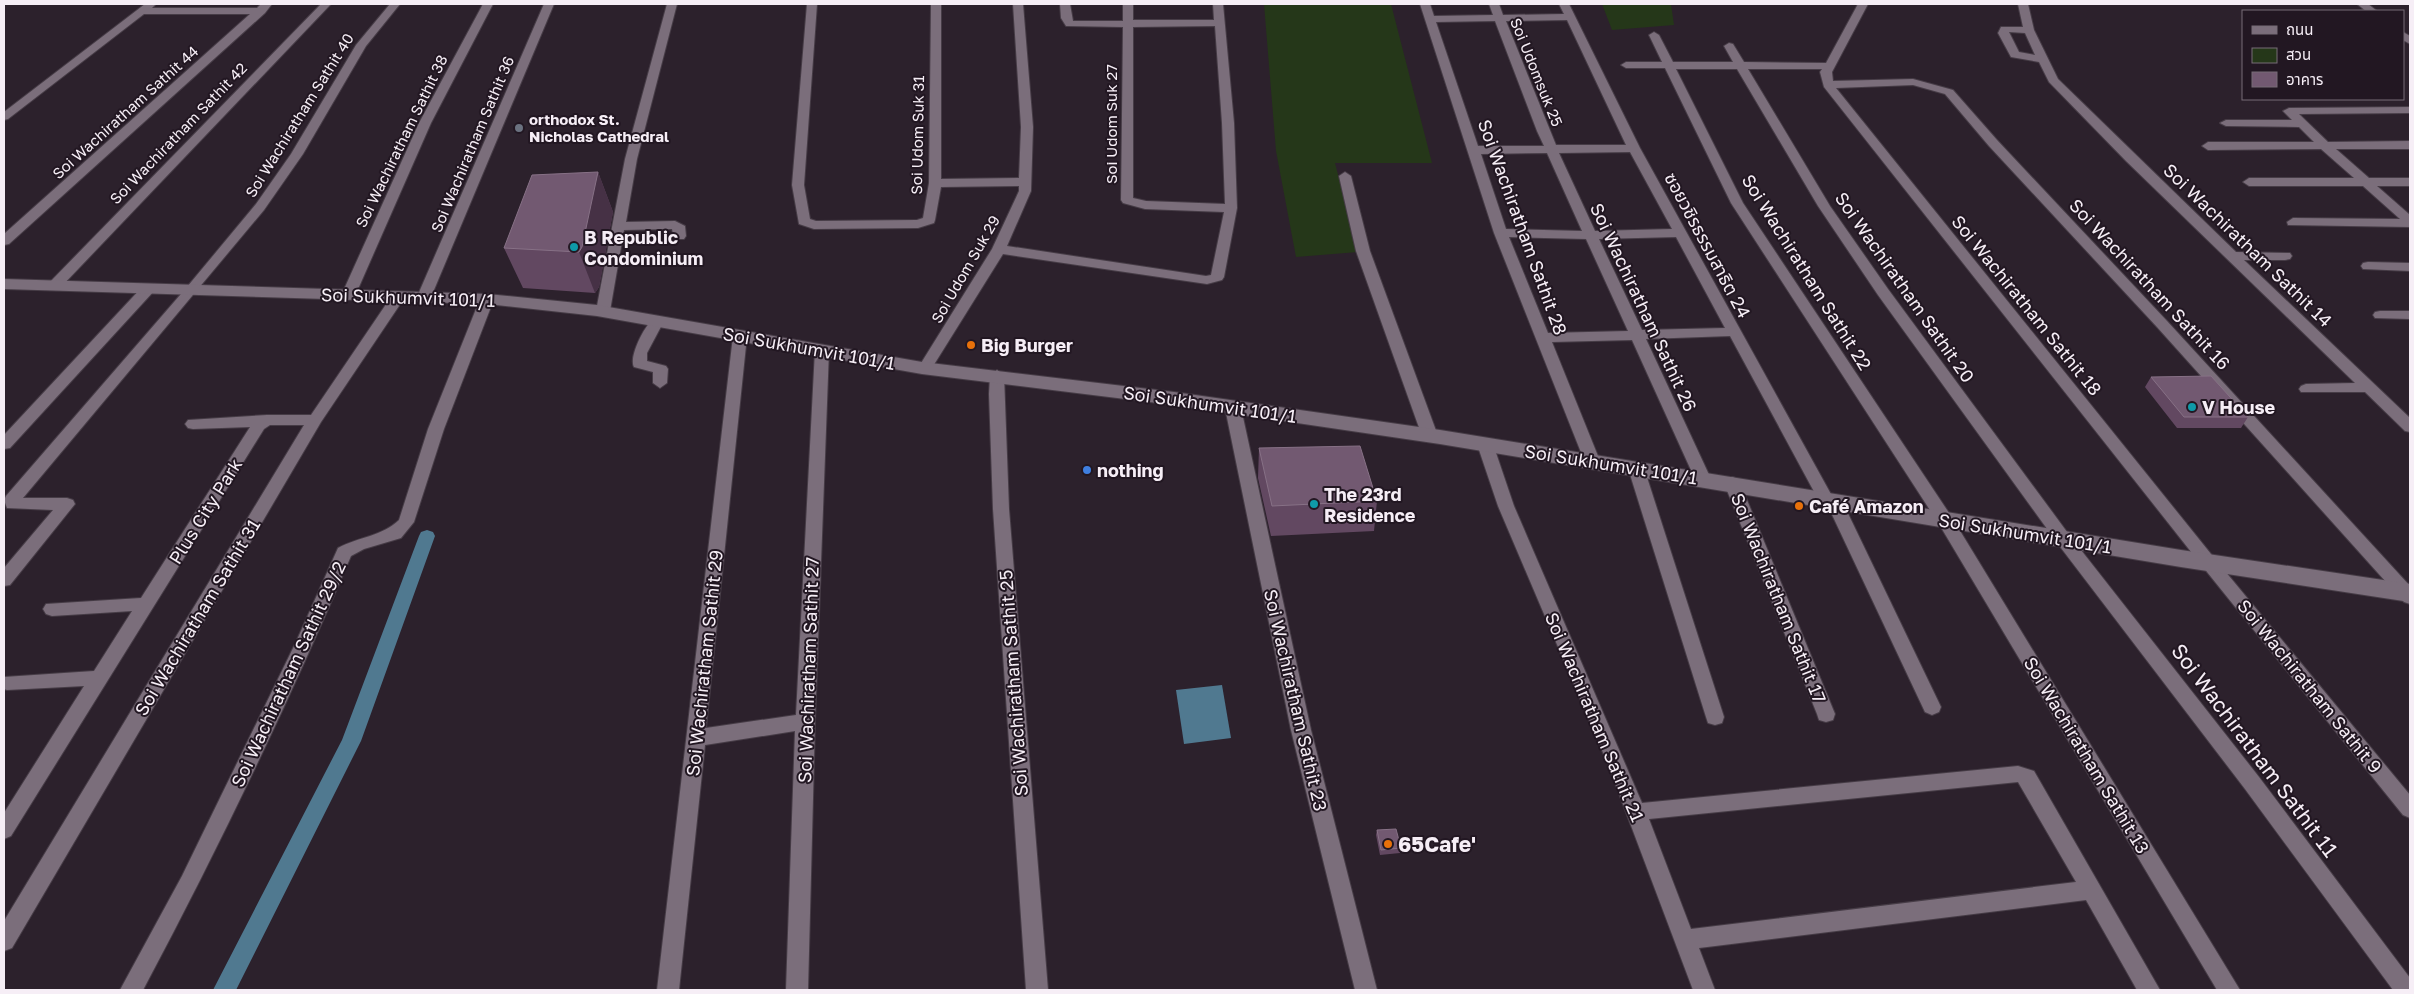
<svg xmlns="http://www.w3.org/2000/svg" width="2414" height="994" viewBox="0 0 2414 994" font-family="'Golos Text','Noto Sans Thai',sans-serif">
<style>
.green{fill:#253719}
.water{fill:#507990}
.lines{fill:none;stroke-linecap:round;stroke-linejoin:round}
.canal{fill:#507990;fill-rule:evenodd}
.minor-casing{stroke:#463c46;stroke-width:2}
.tertiary-casing{stroke:#463c46;stroke-width:2}
.minor{fill:#7b6e7b;fill-rule:evenodd}
.tertiary{fill:#7b6e7b;fill-rule:evenodd}
.wall{fill:#624861}
.shaded-wall{fill:#463145}
.building{fill:#725971;stroke:#877186}
.worship-dot{fill:#6b7280;stroke:#221722;stroke-width:2}
.culture-dot{fill:#0f9aa8;stroke:#221722;stroke-width:2}
.food-dot{fill:#e8710a;stroke:#221722;stroke-width:2}
.shop-dot{fill:#3f7fe0;stroke:#221722;stroke-width:2}
.labels{text-anchor:middle;dominant-baseline:central;stroke-width:4;stroke-linejoin:round;paint-order:stroke}
.far-street-label{font-size:15px;fill:#f6eef6;stroke:#221722}
.far-poi-label{font-size:15px;font-weight:bold;fill:#f6eef6;stroke:#221722;text-anchor:start}
.street-label{font-size:18px;fill:#f6eef6;stroke:#221722}
.poi-label{font-size:18px;font-weight:bold;fill:#f6eef6;stroke:#221722;text-anchor:start}
.near-street-label{font-size:21px;fill:#f6eef6;stroke:#221722}
.near-poi-label{font-size:21px;font-weight:bold;fill:#f6eef6;stroke:#221722;text-anchor:start}
</style>
<rect width="100%" height="100%" fill="#2c212c"/>
<path class="green" d="M1264,4H1391L1432,163H1335L1358,252L1296,257L1276,151Z
M1602,4H1671L1674,25L1612,30Z"/>
<path class="water" d="M1222,685L1231,738L1184,744L1176,690Z"/>
<g class="lines">
<path class="canal" d="M427,530L433,532L435,536L361,741L236,990H213L342,740L419,536L421,532Z"/>
<g class="minor-casing">
<path id="minor" d="M145,4H156L152,8H257L261,4H272L265,13L9,244L4,245V234L250,14H144L8,119L4,120V112Z
M321,4H331L59,289H49L47,286L49,283Z
M390,4H400L366,46L303,154L264,210L23,498H67L73,500L75,504L10,585L4,586V568L53,510L7,508L4,500L6,496L187,287L256,204L291,154L356,45Z
M483,4H493L431,123L355,296L348,300L343,299L341,296L419,123Z
M544,4H554L431,297L429,300H419L417,297Z
M667,4H677L637,159L626,222L675,221L685,226L686,236L684,239H674L672,229L624,230L610,311L603,315L596,311L625,159Z
M807,4H817L804,185L810,219L816,221L917,220L923,218L929,183L931,4H941V179L1019,178L1021,127L1013,4H1023L1033,127L1031,191L1007,246L1206,276L1211,275L1224,212L1145,209L1123,203L1121,200L1123,27L1066,26L1061,18L1060,4H1070L1073,21H1123V4H1133V20H1214L1213,4H1223L1234,123L1237,208L1224,277L1222,280L1207,284L1003,254L930,371H920L918,368L992,249L1019,191V186L941,187L935,220L934,223L918,228L814,229L799,224L792,185ZM1215,26L1222,123L1225,204L1146,201L1133,198V27Z
M1420,4H1430L1434,16L1493,15L1489,4H1499L1503,15L1564,14L1559,4H1569L1640,148L1832,496L1840,497L1842,501L1941,707L1939,712L1932,715L1925,712L1827,504L1820,503L1818,499L1730,336L1646,339L1711,479L1709,483H1697L1695,479L1632,340L1552,342L1600,461L1598,465H1586L1494,233ZM1567,20L1626,145H1556L1506,21ZM1495,21L1537,131L1544,146H1478L1436,22ZM1630,152L1672,229L1595,231L1559,153ZM1547,153L1582,231L1506,229L1481,154ZM1509,237L1586,239L1628,331L1548,333ZM1676,237L1725,328L1642,330L1599,239Z
M1858,4H1868L1832,72L1833,81L1913,79L1953,90L1997,140L2167,321L2410,586V604L2404,602L2157,327L1989,146L1945,94L1913,85L1836,88L2215,559L2410,795V818L2403,815L2203,567L1824,87L1820,72L1822,69H1748L1830,206L1888,289L2070,536L2259,777L2410,978V990H2393L2245,789L2058,544L1878,295L1818,206L1737,69H1676L1743,203L1951,516L2240,990H2217L1939,524L1731,203L1665,68H1626L1621,65L1626,62H1662L1649,35L1654,32L1659,35L1673,62H1733L1724,46L1729,43L1733,44L1744,62L1826,63Z
M2018,4H2028L2034,30L2058,79L2236,252L2290,253L2292,256L2290,259L2285,260H2244L2410,418V432L2405,431L2365,392H2301L2299,389L2301,386L2306,384L2355,383L2126,161L2049,82L2039,62L2011,57L1998,33L2001,27H2023ZM2009,32L2025,33L2035,55L2019,52Z
M2357,4H2368L2377,11H2366Z
M2403,32L2410,36V44L2403,40Z
M2410,107V113L2299,114L2328,142L2410,141V149H2336L2369,178H2410V186H2377L2410,215V227L2288,225L2287,222L2293,218L2400,219L2363,186H2249L2243,182L2249,178H2354L2321,149L2208,150L2202,146L2208,142H2314L2299,127L2226,126L2220,123L2226,120H2292L2283,111L2289,108Z
M1345,172L1351,176L1370,251L1438,436L1435,440H1425L1422,436L1356,251L1339,176Z
M2368,262L2410,263V271L2363,269L2361,266L2363,263Z
M149,284L156,288L154,291L10,448L4,449V435L144,285Z
M398,293L405,297L321,422L12,948L4,951V921L304,425H270L264,429L11,836L4,839V813L84,686L7,690L4,689V677L94,671L132,611L52,616L46,614L43,609L46,604L141,598L250,427L193,429L188,428L185,424L188,420L267,415H311L393,294Z
M487,295L494,299L444,429L414,522L401,538L364,549L351,556C288,704 218,849 143,990H120L182,876L296,642L338,548C358,537 383,536 399,520L428,429L480,299Z
M2380,311H2410V319L2375,318L2373,315L2375,312Z
M657,317L664,321L647,353V361L666,366L668,369L667,383L660,388L653,383V372L634,367C628,357 647,319 657,317Z
M740,332L747,336L706,728L796,715L815,350L822,345L829,350L815,722L808,990H786L795,731L705,745L679,990H657L733,336Z
M997,370L1004,375L1009,509L1048,990H1026L993,509L989,394L990,375Z
M1233,403L1238,404L1241,408L1311,730L1377,990H1355L1291,730L1225,408L1228,404Z
M1485,439L1491,440L1493,444L1514,506L1642,803L2018,766L2034,771L2160,990H2137L2086,900L1699,948L1715,990H1693L1607,762L1498,506L1477,444L1479,440ZM2018,782L2076,882L1691,929L1649,819Z
M1636,463L1642,464L1644,468L1724,717L1722,723L1715,725L1708,723L1706,717L1628,468L1630,464Z
M1732,477L1738,479L1740,483L1835,714L1833,720L1826,722L1819,720L1817,714L1724,483L1726,479Z"/>
</g>
<g class="tertiary-casing">
<path id="tertiary" d="M4,279L487,294L597,305L922,362L1174,392L1440,430L2181,550L2410,584V602L2181,567L1440,444L1174,405L922,374L597,316L487,304L4,289Z"/>
</g>
<use href="#minor" class="minor"/>
<use href="#tertiary" class="tertiary"/>
</g>
<path class="wall" d="M598,172L613,212L599,287L595,293L523,288L504,248Z
M2151,377L2248,417L2241,428H2177L2145,387Z
M1259,448L1377,501L1374,531L1271,536L1258,478Z
M1377,830L1401,848L1400,853L1380,855L1376,835Z"/>
<path class="shaded-wall" d="M598,172L613,212L599,287L595,293L579,252Z"/>
<path class="building" d="M598,172L582,247L579,252L504,248L532,175Z
M2211,376L2248,417H2184L2151,377Z
M1360,446L1377,501L1272,506L1259,448Z
M1396,829L1401,848L1381,850L1377,830Z"/>
<circle class="worship-dot" cx="519" cy="128" r="5"/>
<g class="culture-dot">
<circle cx="574" cy="247" r="5"/>
<circle cx="2192" cy="407" r="5"/>
<circle cx="1314" cy="504" r="5"/>
</g>
<g class="food-dot">
<circle cx="971" cy="345" r="5"/>
<circle cx="1799" cy="506" r="5"/>
<circle cx="1388" cy="844" r="5"/>
</g>
<circle class="shop-dot" cx="1087" cy="470" r="5"/>
<g class="labels">
<g class="far-street-label">
<text transform="translate(1537 72) rotate(68)">Soi Udomsuk 25</text>
<text transform="translate(125 112) rotate(-42)">Soi Wachiratham Sathit 44</text>
<text transform="translate(299 115) rotate(-58)">Soi Wachiratham Sathit 40</text>
<text transform="translate(1111 124) rotate(-90)">Soi Udom Suk 27</text>
<text transform="translate(178 133) rotate(-46)">Soi Wachiratham Sathit 42</text>
<text transform="translate(917 135) rotate(-89)">Soi Udom Suk 31</text>
<text transform="translate(401 141) rotate(-64)">Soi Wachiratham Sathit 38</text>
<text transform="translate(472 144) rotate(-67)">Soi Wachiratham Sathit 36</text>
<text transform="translate(965 269) rotate(-60)">Soi Udom Suk 29</text>
</g>
<g class="far-poi-label">
<text x="529" y="119">orthodox St.<tspan x="529" dy="17">Nicholas Cathedral</tspan></text>
</g>
<g class="street-label">
<text transform="translate(1523 227) rotate(70)">Soi Wachiratham Sathit 28</text>
<text transform="translate(1708 245) rotate(62)">ซอยวชิรธรรมสาธิต 24</text>
<text transform="translate(2248 245) rotate(44)">Soi Wachiratham Sathit 14</text>
<text transform="translate(1807 272) rotate(58)">Soi Wachiratham Sathit 22</text>
<text transform="translate(2150 284) rotate(47)">Soi Wachiratham Sathit 16</text>
<text transform="translate(1905 287) rotate(55)">Soi Wachiratham Sathit 20</text>
<text transform="translate(408 297) rotate(2)">Soi Sukhumvit 101/1</text>
<text transform="translate(2027 305) rotate(51)">Soi Wachiratham Sathit 18</text>
<text transform="translate(1644 307) rotate(65)">Soi Wachiratham Sathit 26</text>
<text transform="translate(809 348) rotate(10)">Soi Sukhumvit 101/1</text>
<text transform="translate(1210 404) rotate(8)">Soi Sukhumvit 101/1</text>
<text transform="translate(1611 464) rotate(9)">Soi Sukhumvit 101/1</text>
<text transform="translate(205 511) rotate(-58)">Plus City Park</text>
<text transform="translate(2025 533) rotate(9)">Soi Sukhumvit 101/1</text>
<text transform="translate(1779 598) rotate(68)">Soi Wachiratham Sathit 17</text>
<text transform="translate(197 617) rotate(-59)">Soi Wachiratham Sathit 31</text>
<text transform="translate(704 663) rotate(-84)">Soi Wachiratham Sathit 29</text>
<text transform="translate(808 670) rotate(-88)">Soi Wachiratham Sathit 27</text>
<text transform="translate(288 674) rotate(-65)">Soi Wachiratham Sathit 29/2</text>
<text transform="translate(1013 683) rotate(-94)">Soi Wachiratham Sathit 25</text>
<text transform="translate(2310 686) rotate(51)">Soi Wachiratham Sathit 9</text>
<text transform="translate(1296 700) rotate(77)">Soi Wachiratham Sathit 23</text>
<text transform="translate(1595 717) rotate(67)">Soi Wachiratham Sathit 21</text>
<text transform="translate(2087 755) rotate(59)">Soi Wachiratham Sathit 13</text>
</g>
<g class="poi-label">
<text x="584" y="237">B Republic<tspan x="584" dy="21">Condominium</tspan></text>
<text x="981" y="345">Big Burger</text>
<text x="2202" y="407">V House</text>
<text x="1097" y="470">nothing</text>
<text x="1324" y="494">The 23rd<tspan x="1324" dy="21">Residence</tspan></text>
<text x="1809" y="506">Café Amazon</text>
</g>
<g class="near-street-label">
<text transform="translate(2255 750) rotate(53)">Soi Wachiratham Sathit 11</text>
</g>
<g class="near-poi-label">
<text x="1398" y="844">65Cafe'</text>
</g>
</g>
<rect width="2414" height="994" fill="none" stroke="#f6eef6" stroke-width="10"/>
<rect x="2242" y="10" width="162" height="90" fill="#221722" stroke="#776d77"/>
<rect x="2252" y="26" width="25" height="8" fill="#7b6e7b" stroke="#776d77"/>
<text x="2286" y="35" font-size="15" fill="#f6eef6">ถนน</text>
<rect x="2252" y="48" width="25" height="15" fill="#253719" stroke="#776d77"/>
<text x="2286" y="60" font-size="15" fill="#f6eef6">สวน</text>
<rect x="2252" y="72" width="25" height="15" fill="#725971" stroke="#776d77"/>
<text x="2286" y="85" font-size="15" fill="#f6eef6">อาคาร</text>
</svg>
